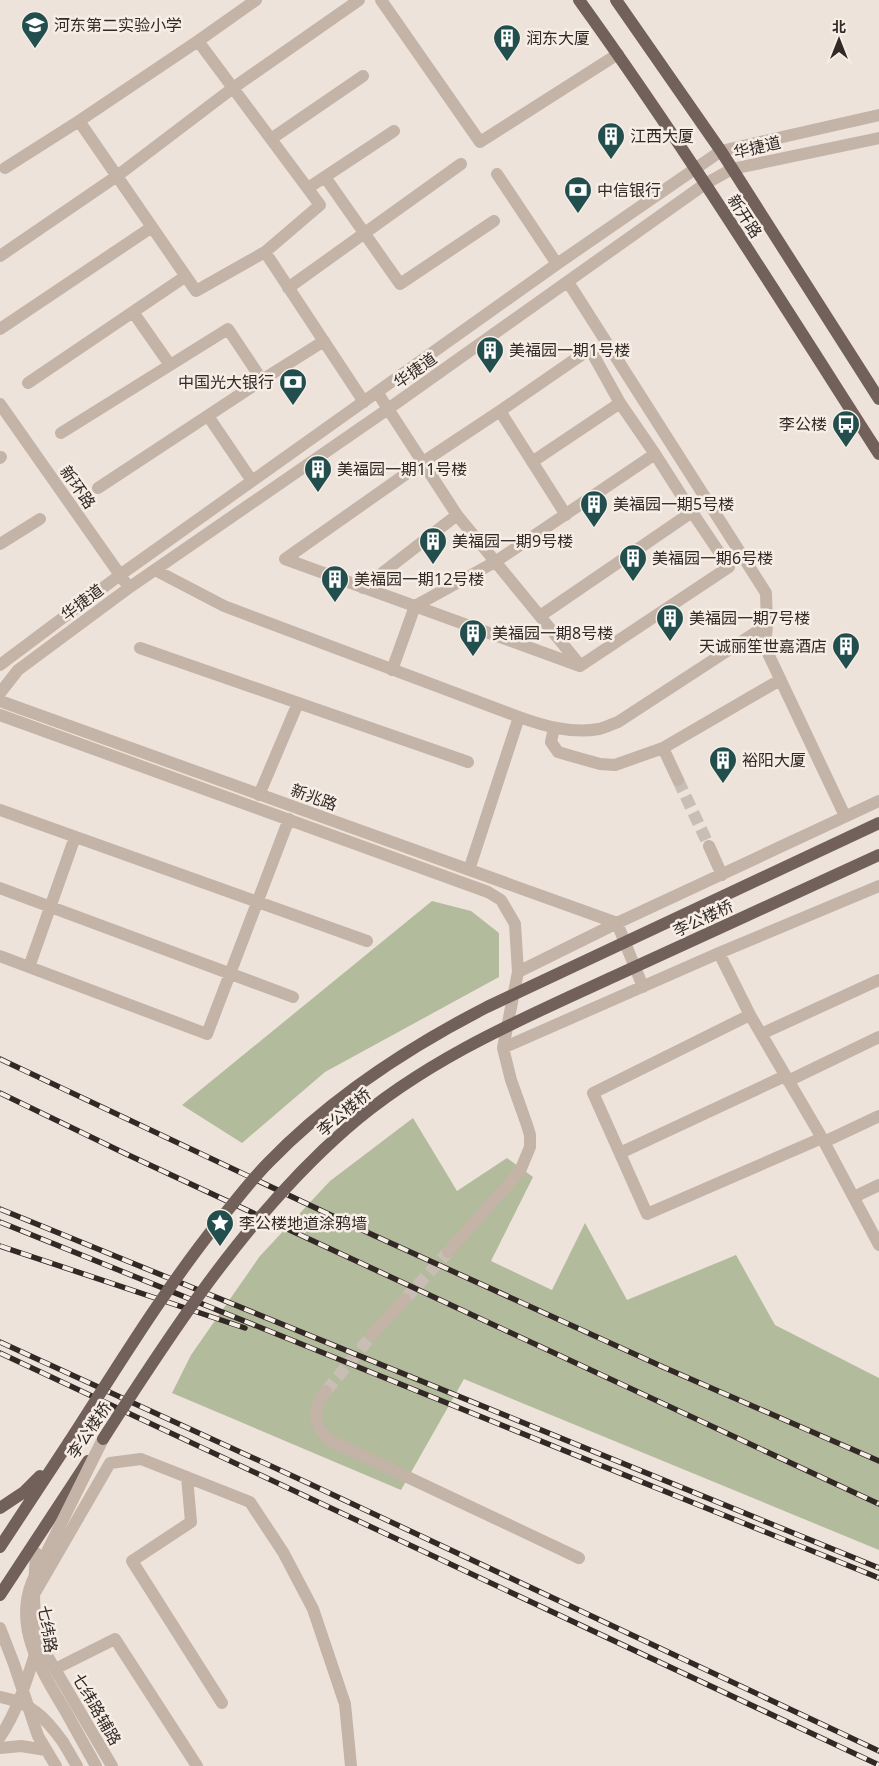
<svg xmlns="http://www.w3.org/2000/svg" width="879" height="1766" viewBox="0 0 879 1766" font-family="'Noto Sans','Noto Sans SC',sans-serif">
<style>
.green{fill:#b2bb9c}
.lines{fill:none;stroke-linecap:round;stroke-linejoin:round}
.minor-tunnel{stroke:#c8beb6;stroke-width:12;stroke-dasharray:12 6;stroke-linecap:butt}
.minor{stroke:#c4b3a7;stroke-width:12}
.major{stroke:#72605a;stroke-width:12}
.rail-casing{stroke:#322927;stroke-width:5.5}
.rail{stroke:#f6ede5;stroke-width:4;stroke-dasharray:11;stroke-linecap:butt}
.minor-bridge{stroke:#c4b3a7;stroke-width:12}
.major-bridge{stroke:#72605a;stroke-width:12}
.labels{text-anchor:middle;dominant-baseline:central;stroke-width:5;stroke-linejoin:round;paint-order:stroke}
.poi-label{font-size:16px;fill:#322927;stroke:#f6ede5;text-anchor:start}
.street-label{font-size:16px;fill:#322927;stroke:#f6ede5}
</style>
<rect width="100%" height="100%" fill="#eee3da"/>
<path class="green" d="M432,901L471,911L499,933V977L325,1072L242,1143L182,1105Z
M413,1118L457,1191L507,1158L533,1177L491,1261L552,1290L585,1223L627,1300L736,1255L775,1325L879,1378V1550L464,1379L401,1490L172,1393L191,1355L260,1256L330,1181Z"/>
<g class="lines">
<path class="minor-tunnel" d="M678,780L709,846
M405,1299L448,1252
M326,1391L372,1335"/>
<path class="minor" d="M381,0L480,142L618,54
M198,41L256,0
M271,139L363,76
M5,168L79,121
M497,174L557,264
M325,177L400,284L494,221
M308,188L394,131
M265,252L320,205L198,41L79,121L196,291L265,252L364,402
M0,256L117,176L233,88L359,0
M568,282L766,593L767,625L765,647L845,816
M288,288L461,164
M133,312L170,365
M0,329L152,227
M28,383L186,276
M377,392L457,515L580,665
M0,404L125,582
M500,411L566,515
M208,416L252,481
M61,433L228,329L262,380
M0,458L1,457
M532,462L620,403
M98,488L262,380L324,341
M0,544L40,519
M155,570L224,606L519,717C544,726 572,734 599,729C605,728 612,724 618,722L767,625
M363,588L457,515
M540,616L692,512L729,567L580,666
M140,648L468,762
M0,665L120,575L557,264L721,151L879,115
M580,666L285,559L423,462L500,411L590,349L620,403L655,454
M392,670L415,606L495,562L655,454L692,512
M0,693L18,670L130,587L388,409L705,184L732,169L879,138
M0,701L617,923
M0,715L488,892L501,900L515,924L518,972L503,1048L511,1080L527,1125L530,1135V1147L520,1171L448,1252
M554,728L551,742L558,752L568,755L600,764L615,765L663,748L780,680
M663,748L678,780
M259,795L298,703
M0,810L367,941
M709,846L722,875
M469,870L519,717
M0,888L293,997
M617,923L643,987
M719,953L750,1015L822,1138L879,1245
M0,956L207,1034L289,819
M29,967L75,837
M518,972L617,923L879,801
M750,1015L593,1093L647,1214L822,1138
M761,1034L879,980
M503,1048L719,953L879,886
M788,1081L879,1037
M824,1142L879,1116
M620,1153L785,1076
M854,1197L879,1185
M372,1335L405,1299
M326,1391C312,1410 313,1424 329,1440L579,1558
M187,1477L191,1522L132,1561L222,1703
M36,1553C34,1585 32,1610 39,1642L112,1766
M33,1596L110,1463L141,1459L250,1502L283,1552L313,1609L345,1704L351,1766
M0,1628L14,1664L38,1736L56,1766
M55,1669L115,1639L197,1766
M0,1737C18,1710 27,1679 37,1648
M63,1742L77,1766
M0,1748L21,1746L46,1750"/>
<path class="major" d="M579,0C685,147 781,301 879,454
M616,0L721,151L879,399
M0,1508L24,1492L40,1476
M0,1547L69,1442
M0,1595L88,1461"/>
<g class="rail-casing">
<path id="rail" d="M0,1059L373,1235L663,1367L879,1461
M0,1093L124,1153L879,1504
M0,1209L879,1568
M0,1222L879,1578
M0,1246L245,1328
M0,1342L310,1484L879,1751
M0,1353L879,1765"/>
</g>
<use href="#rail" class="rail"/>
<path class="minor-bridge" d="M0,1697C31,1703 45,1717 63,1742
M96,1766C86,1748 76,1730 66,1712C43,1673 13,1629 32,1582L103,1439"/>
<path class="major-bridge" d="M103,1439C174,1328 247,1216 346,1129C425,1060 521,1019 615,976C703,936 791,895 879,855
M69,1442C118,1366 164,1290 220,1220C236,1200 251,1180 269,1162C331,1098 409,1047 487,1007L879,823"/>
</g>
<defs>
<g id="school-pin" transform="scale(1.4375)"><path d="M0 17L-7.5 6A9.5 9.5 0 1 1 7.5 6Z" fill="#224e4e" stroke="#f6ede5"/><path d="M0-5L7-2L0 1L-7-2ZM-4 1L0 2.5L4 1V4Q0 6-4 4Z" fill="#fff"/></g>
<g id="building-pin" transform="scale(1.4375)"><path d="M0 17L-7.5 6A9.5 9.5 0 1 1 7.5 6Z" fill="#224e4e" stroke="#f6ede5"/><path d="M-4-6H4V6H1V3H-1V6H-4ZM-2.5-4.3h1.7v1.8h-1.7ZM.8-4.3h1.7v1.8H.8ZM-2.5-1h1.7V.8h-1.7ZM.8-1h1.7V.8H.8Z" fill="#fff"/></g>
<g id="bank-pin" transform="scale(1.4375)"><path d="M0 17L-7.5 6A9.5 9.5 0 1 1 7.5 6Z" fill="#224e4e" stroke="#f6ede5"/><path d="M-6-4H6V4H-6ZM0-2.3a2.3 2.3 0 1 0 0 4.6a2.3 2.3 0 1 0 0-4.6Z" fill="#fff"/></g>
<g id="bus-pin" transform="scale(1.4375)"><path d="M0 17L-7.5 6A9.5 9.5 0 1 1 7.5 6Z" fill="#224e4e" stroke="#f6ede5"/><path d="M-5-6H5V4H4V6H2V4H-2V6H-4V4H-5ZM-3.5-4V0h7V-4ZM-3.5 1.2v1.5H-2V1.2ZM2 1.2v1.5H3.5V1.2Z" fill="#fff"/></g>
<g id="sight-pin" transform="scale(1.4375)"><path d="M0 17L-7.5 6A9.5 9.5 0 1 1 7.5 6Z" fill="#224e4e" stroke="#f6ede5"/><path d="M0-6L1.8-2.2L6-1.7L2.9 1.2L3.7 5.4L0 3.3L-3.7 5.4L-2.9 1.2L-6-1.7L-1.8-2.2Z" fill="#fff"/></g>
</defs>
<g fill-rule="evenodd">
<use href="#school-pin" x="35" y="25"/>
<use href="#building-pin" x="507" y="38"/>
<use href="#building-pin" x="611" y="136"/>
<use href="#bank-pin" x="578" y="190"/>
<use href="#building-pin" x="490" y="350"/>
<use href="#bank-pin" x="293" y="382"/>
<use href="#bus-pin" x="846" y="424"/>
<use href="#building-pin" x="318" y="469"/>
<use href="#building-pin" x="594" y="504"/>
<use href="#building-pin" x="433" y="541"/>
<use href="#building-pin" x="633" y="558"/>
<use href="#building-pin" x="335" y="579"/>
<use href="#building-pin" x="670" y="618"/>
<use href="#building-pin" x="473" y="633"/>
<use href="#building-pin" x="846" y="646"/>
<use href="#building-pin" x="723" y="760"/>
<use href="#sight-pin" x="220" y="1223"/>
</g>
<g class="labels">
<g class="poi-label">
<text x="54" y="25">河东第二实验小学</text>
<text x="526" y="38">润东大厦</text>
<text x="630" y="136">江西大厦</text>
<text x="597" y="190">中信银行</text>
<text x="509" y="350">美福园一期1号楼</text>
<text x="274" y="382" text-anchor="end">中国光大银行</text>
<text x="827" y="424" text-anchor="end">李公楼</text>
<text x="337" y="469">美福园一期11号楼</text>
<text x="613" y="504">美福园一期5号楼</text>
<text x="452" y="541">美福园一期9号楼</text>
<text x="652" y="558">美福园一期6号楼</text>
<text x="354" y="579">美福园一期12号楼</text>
<text x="689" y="618">美福园一期7号楼</text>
<text x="492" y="633">美福园一期8号楼</text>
<text x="827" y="646" text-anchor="end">天诚丽笙世嘉酒店</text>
<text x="742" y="760">裕阳大厦</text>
<text x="239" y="1223">李公楼地道涂鸦墙</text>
</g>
<g class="street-label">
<text transform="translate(757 147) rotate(-13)">华捷道</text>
<text transform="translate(745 216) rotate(57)">新开路</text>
<text transform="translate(415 370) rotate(-35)">华捷道</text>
<text transform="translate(78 487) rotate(55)">新环路</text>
<text transform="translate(82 602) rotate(-37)">华捷道</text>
<text transform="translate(314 797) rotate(20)">新兆路</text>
<text transform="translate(703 918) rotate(-25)">李公楼桥</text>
<text transform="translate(344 1112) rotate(-40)">李公楼桥</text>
<text transform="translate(89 1430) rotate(-56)">李公楼桥</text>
<text transform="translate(48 1629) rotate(81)">七纬路</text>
<text transform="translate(97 1709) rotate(60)">七纬路辅路</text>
</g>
</g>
<g transform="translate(839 40)" stroke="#f6ede5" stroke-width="4" paint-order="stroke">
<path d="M0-4L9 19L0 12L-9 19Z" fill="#322927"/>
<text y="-8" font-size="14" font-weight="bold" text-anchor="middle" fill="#322927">北</text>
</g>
</svg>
